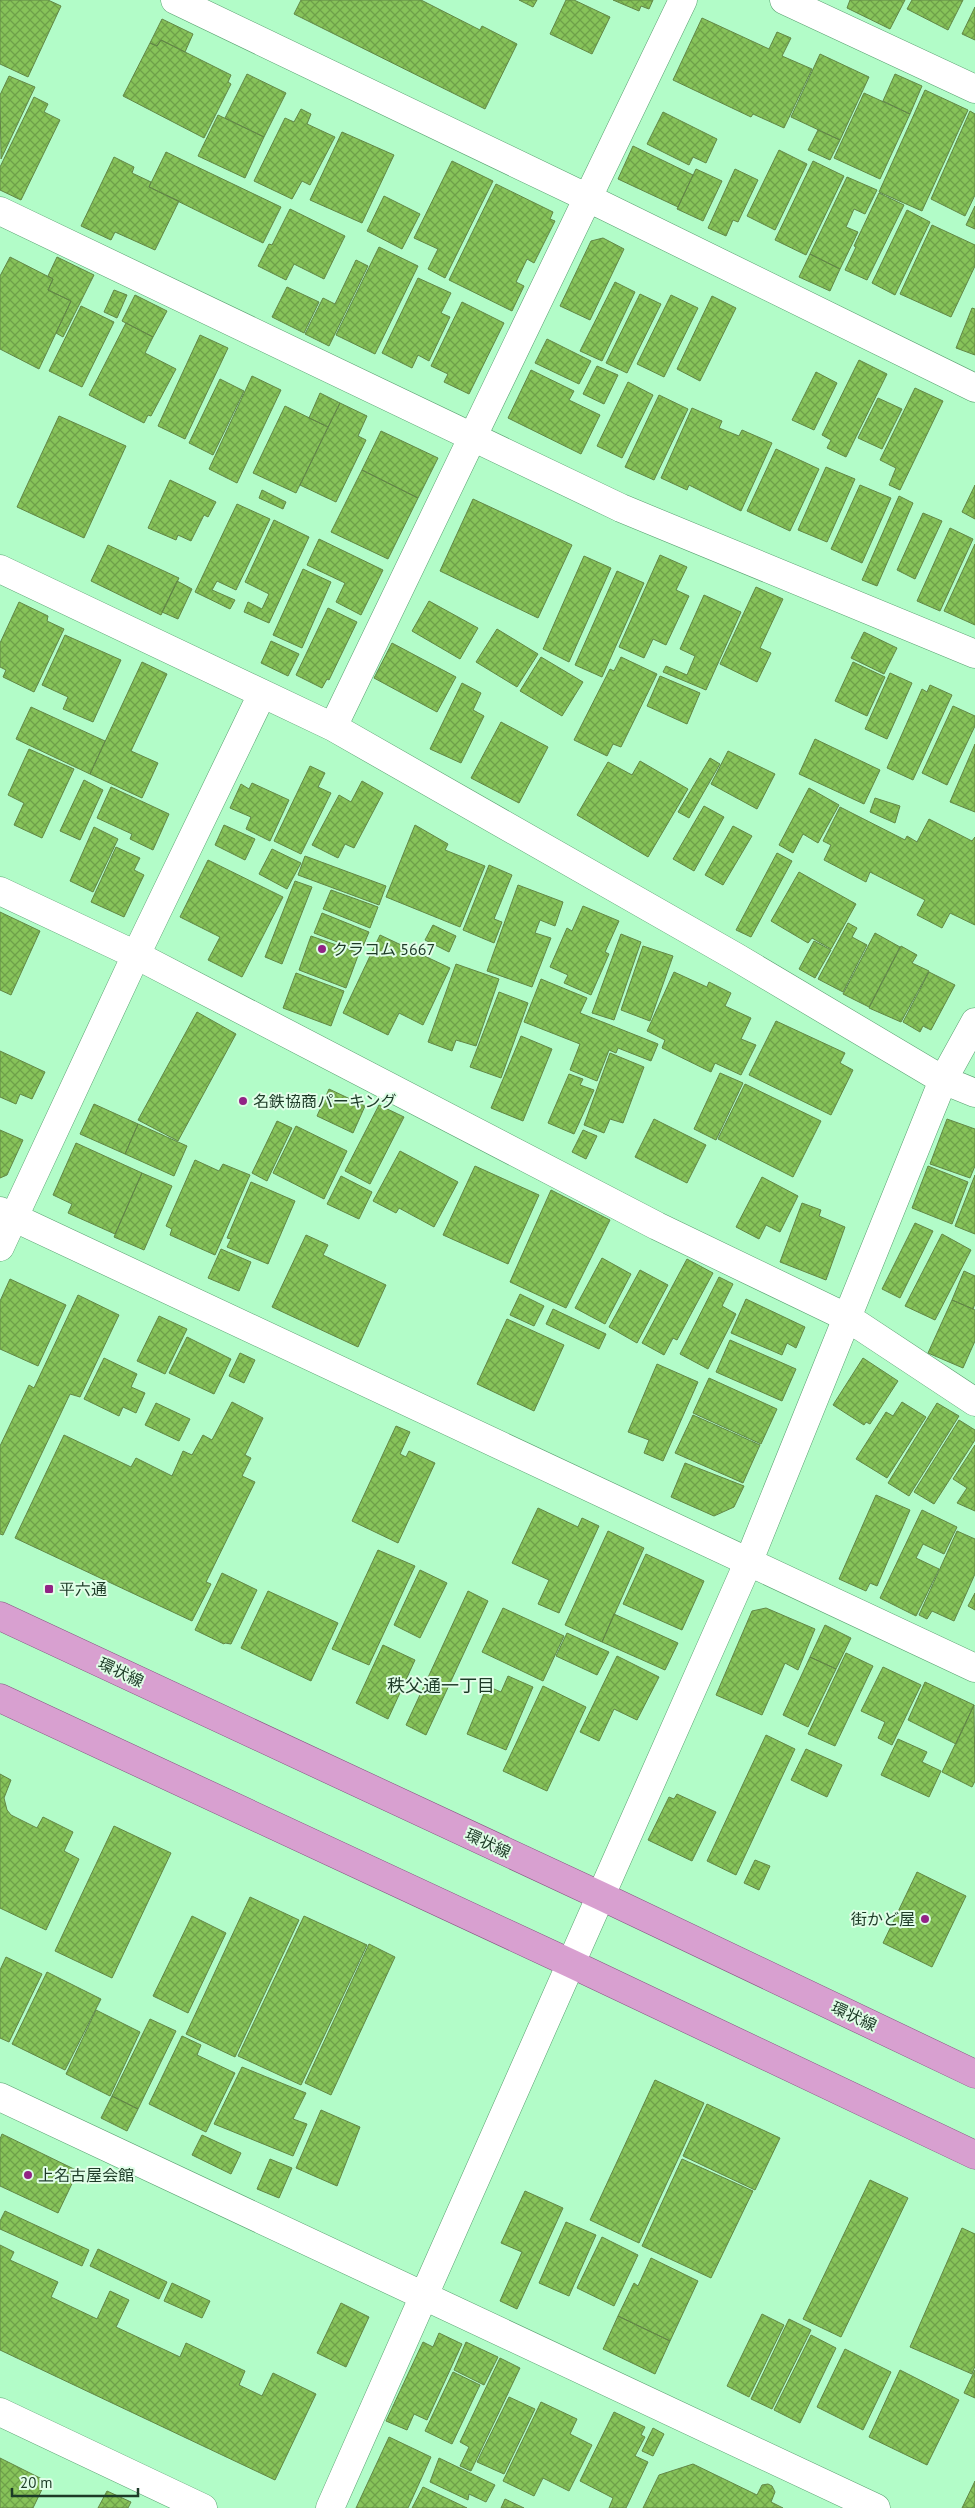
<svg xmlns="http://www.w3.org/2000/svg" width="975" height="2508" viewBox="0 0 975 2508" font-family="'PT Sans','Noto Sans JP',sans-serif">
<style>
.building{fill:url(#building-cross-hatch);stroke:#628746}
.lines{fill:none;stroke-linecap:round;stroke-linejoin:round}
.street-casing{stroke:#589f6f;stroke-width:29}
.primary-casing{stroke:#865380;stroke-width:29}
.street{stroke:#fff;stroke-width:28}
.primary{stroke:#d8a0d0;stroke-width:28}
.poi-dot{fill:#922385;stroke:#e1fee8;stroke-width:2}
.labels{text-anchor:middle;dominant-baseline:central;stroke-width:4;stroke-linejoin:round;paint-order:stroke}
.poi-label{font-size:16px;fill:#1d3b27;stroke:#e1fee8;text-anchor:start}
.street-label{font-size:16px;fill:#1d3b27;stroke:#e1fee8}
.neighbourhood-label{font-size:18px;fill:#1d3b27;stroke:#e1fee8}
</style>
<defs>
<pattern id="building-cross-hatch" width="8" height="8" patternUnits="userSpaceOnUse" patternTransform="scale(1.25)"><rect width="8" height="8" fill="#87c359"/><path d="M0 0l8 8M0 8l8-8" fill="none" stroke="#6ea04a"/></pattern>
</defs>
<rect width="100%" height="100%" fill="#b2fcc8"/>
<path class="building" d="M0,0H48L61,6L28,77L0,64Z
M301,0H421L480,30L482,26L517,44L485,109L294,14Z
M519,0H537L533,7Z
M566,0H574L610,17L592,54L550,34Z
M613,0H653L649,9L641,6L639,11Z
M850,0H905L890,29L847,8Z
M912,0H963L948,30L907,9Z
M975,7V40L962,34Z
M702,18L769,49L777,32L791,38L782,56L812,69L784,128L753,114L751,117L673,80Z
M162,19L193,34L185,52L161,40L157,46L150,43Z
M161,40L231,75L228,82L231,84L204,138L123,96L150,43L157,46Z
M820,54L869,77L840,140L791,117Z
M247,74L286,93L264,137L225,118Z
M895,74L922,86L910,114L883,101Z
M9,76L35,87L1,159L0,95Z
M925,90L968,110L922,211L879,192Z
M864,93L910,114L880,179L834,158Z
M34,97L48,104L44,112L60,120L21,200L0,190V167Z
M301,109L311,114L307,124L335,137L310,185L302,181L292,199L254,181L285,118L294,122Z
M970,111L975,114V195L965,216L931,199Z
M663,112L717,139L706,163L693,157L689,165L647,144Z
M218,115L264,137L245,178L198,156Z
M818,130L840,140L830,160L808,150Z
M342,132L394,155L362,223L310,200Z
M633,146L693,175L678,207L618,179Z
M779,150L807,164L775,230L747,216Z
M166,152L281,207L263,243L149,187Z
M114,157L134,167L132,173L151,182L149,187L179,201L155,250L115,232L111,240L81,226Z
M452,161L493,181L445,278L428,269L438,249L414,238Z
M813,161L844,176L806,255L775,240Z
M696,169L722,181L703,221L677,209Z
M735,169L758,180L738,222L733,220L726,236L708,228Z
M847,177L877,190L865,214L854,209L846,227L858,232L840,269L810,254Z
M496,184L553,212L550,219L555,221L534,263L527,259L516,282L524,286L512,311L449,280Z
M879,193L904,205L867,280L845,270L856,247L854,246Z
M384,196L420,214L402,249L367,231Z
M975,206V229L966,225Z
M290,209L345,236L324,279L294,264L286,280L258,266L269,244L272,245Z
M907,210L930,222L895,295L872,283Z
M932,225L975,245V266L951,317L900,294Z
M603,238L624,249L590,320L560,306L591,241Z
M379,247L418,266L375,354L336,335Z
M810,254L840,269L830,291L799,277Z
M10,257L53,279L48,290L71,301L39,369L0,349V276Z
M57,257L94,275L63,337L56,333L71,301L48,290L53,279L48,276Z
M356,260L368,266L329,346L305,334L323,298L335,304Z
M418,278L451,293L441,313L450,317L429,361L418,355L412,368L382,353Z
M615,282L635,292L602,361L580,351Z
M287,287L319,302L304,333L272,317Z
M114,290L127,295L117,318L104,312Z
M640,294L661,304L627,373L606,363Z
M135,295L167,311L153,337L122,321Z
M671,295L698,308L664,377L637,364Z
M712,296L736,308L700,381L677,369Z
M462,302L504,323L469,394L444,382L448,374L431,366Z
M81,306L114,322L82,387L49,371Z
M972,308L975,309V355L956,348Z
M126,323L153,337L145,353L176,369L151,416L148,415L144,423L89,395Z
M200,335L228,348L185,439L158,426Z
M547,339L591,361L579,384L535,363Z
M859,360L887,374L846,457L827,448L831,440L822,435Z
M597,366L618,375L604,404L583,394Z
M531,370L574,391L569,400L600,415L581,454L508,418Z
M816,372L837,383L814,430L792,420Z
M252,376L281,390L237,483L209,469Z
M220,379L244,391L213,455L189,443Z
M628,382L653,395L622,458L597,446Z
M915,388L943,401L900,490L889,485L896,468L880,460Z
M320,393L340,403L328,427L309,418Z
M659,395L688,409L654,480L625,467Z
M878,398L902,409L882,449L858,438Z
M340,403L367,416L358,436L366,440L336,502L300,485Z
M285,406L328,427L296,493L253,473Z
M692,408L722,421L719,428L739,436L742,430L772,443L741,511L689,485L687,490L661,478Z
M59,416L126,446L84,538L17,507Z
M381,431L438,458L418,498L362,470Z
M776,449L819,469L790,531L747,511Z
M826,467L855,479L827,542L798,530Z
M362,470L418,498L388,559L331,532Z
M170,480L216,502L208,517L204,515L191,541L178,535L176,540L148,528Z
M860,485L891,498L862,563L831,549Z
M975,485V519L962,512Z
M262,490L286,502L283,509L259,498Z
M899,496L913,503L877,586L862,580Z
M473,499L572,545L538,618L440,571Z
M237,504L270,519L236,590L217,581L212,590L235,600L230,609L195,592Z
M923,513L942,521L915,579L897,570Z
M274,520L309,537L269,623L244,612L248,602L262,609L269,594L245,582Z
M950,528L973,539L940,611L917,601Z
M319,539L383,570L361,615L336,602L345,583L307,565Z
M975,544V625L944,611Z
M108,545L179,578L161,615L91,581Z
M660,555L687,567L676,590L689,596L666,645L653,639L644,658L619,647Z
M584,556L611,568L569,662L543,649Z
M303,569L331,582L302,648L273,635Z
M617,571L644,583L602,677L575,665Z
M177,581L192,589L178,619L162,612Z
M756,587L783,599L760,648L771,653L757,682L720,664Z
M704,595L741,612L706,690L663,672L666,666L687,675L695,656L680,649Z
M429,601L478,628L460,659L412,631Z
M19,602L48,616L47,621L64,629L34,692L3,677L6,670L0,667V643Z
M328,608L357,622L329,680L327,679L322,688L296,675Z
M497,629L538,654L517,687L476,662Z
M864,632L897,648L884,674L851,658Z
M65,635L121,660L93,722L63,709L68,697L42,685Z
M271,641L299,654L288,676L261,663Z
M392,643L456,677L437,712L374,678Z
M541,657L583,682L562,716L520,691Z
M621,657L657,674L621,747L613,744L607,756L574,740L610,669L614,671Z
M142,662L167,674L131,751L158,763L142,798L90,774Z
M853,662L885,677L867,716L835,701Z
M890,673L912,683L887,739L865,729Z
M660,676L700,693L687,724L647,706Z
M462,683L481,693L473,710L484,716L461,763L430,749Z
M930,685L952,695L913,780L887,768L922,689L927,692Z
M953,706L975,716V726L947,785L922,773Z
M31,707L105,741L90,774L16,739Z
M501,722L548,747L519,803L471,778Z
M815,739L880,770L864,804L799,774Z
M975,744V812L950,802Z
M29,749L74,769L42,838L14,825L24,803L8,795Z
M728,751L775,774L757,809L711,784Z
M710,758L720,764L689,818L678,812Z
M640,761L688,789L648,857L577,815L608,762L632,775Z
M310,766L325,773L318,787L331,793L301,854L274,841Z
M84,780L103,790L80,840L60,831Z
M362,781L383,793L354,848L345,844L338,858L312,845L339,795L351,802Z
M252,783L289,800L270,841L246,829L251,817L230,808L241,784L249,789Z
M111,787L169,814L153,850L130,839L132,834L97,818Z
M809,788L839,805L818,843L803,834L793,853L779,845Z
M875,798L900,806L895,823L870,812Z
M704,806L724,817L694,871L673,859Z
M840,807L905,840L907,836L917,842L929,819L972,841L975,837V925L950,913L942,928L917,915L925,900L870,872L866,882L824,860L831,845L823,841Z
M224,825L255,839L245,860L215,845Z
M415,825L448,844L445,850L485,866L460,927L386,897Z
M733,826L752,836L723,885L705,875Z
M94,827L118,839L93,892L70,881Z
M116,847L140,858L134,870L144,875L124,917L91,902Z
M272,849L301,863L287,889L259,874Z
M777,853L792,861L751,937L736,930Z
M305,856L386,886L379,905L298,875Z
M208,860L283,897L242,977L208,960L220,937L180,917Z
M489,865L512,875L494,919L502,922L494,943L463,930Z
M799,872L856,904L831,949L812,938L808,943L771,921Z
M295,881L312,887L282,964L265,957Z
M518,885L563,902L555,926L540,920L535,933L551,938L532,987L487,971Z
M331,890L378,907L370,928L323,909Z
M583,906L619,921L605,952L609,954L591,995L564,983L568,975L550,967L567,928L572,931Z
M0,912L40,931L11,995L0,990Z
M322,913L369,932L361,951L314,933Z
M848,923L857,928L852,937L867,945L843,992L818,979Z
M433,925L456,936L449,952L425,940Z
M875,933L900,947L869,1007L843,994Z
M621,934L641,942L614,1020L592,1013Z
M380,935L450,968L423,1025L399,1013L388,1035L343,1013Z
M311,936L359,953L346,988L299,970Z
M814,941L831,950L815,978L799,969Z
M643,946L673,956L650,1021L621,1010Z
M901,946L917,955L912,963L929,971L901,1022L869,1008Z
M456,964L499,979L476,1046L456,1040L452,1051L428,1042Z
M674,972L707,987L709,982L731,993L725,1006L751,1018L741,1039L756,1045L741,1075L715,1063L711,1072L662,1048L665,1040L647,1031Z
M929,972L955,985L931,1030L923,1026L920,1032L903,1022Z
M296,973L344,991L331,1026L283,1008Z
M541,979L587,998L580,1013L658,1044L651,1061L618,1048L616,1053L609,1050L597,1081L570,1070L580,1044L524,1022Z
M499,992L528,1003L501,1078L470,1067Z
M197,1012L236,1034L178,1141L138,1120Z
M776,1021L845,1053L840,1063L853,1070L831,1115L749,1075Z
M521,1036L552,1049L523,1121L491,1108Z
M0,1051L45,1072L32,1099L20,1094L16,1104L0,1097Z
M610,1053L644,1067L623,1123L610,1119L604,1133L584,1125Z
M720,1073L743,1083L716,1140L694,1129Z
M569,1074L583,1079L580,1085L594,1090L574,1134L548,1123Z
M745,1084L821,1121L793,1177L718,1139Z
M329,1089L365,1106L353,1133L317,1116Z
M94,1104L138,1124L125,1154L80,1134Z
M379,1105L404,1117L370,1184L345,1171Z
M654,1119L706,1145L687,1183L635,1157Z
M947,1119L975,1129V1166L970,1178L930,1164Z
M277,1121L292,1128L267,1181L252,1173Z
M138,1124L187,1146L174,1176L125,1154Z
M296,1126L347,1151L324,1199L273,1173Z
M0,1130L23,1140L7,1175L0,1178Z
M583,1130L597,1136L586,1159L572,1152Z
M76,1143L142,1173L115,1234L68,1213L72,1204L53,1195Z
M400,1151L458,1182L434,1227L399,1208L396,1213L373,1201Z
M195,1160L219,1171L223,1164L250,1175L215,1255L170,1235L172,1229L166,1226Z
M475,1166L539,1195L508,1264L443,1235Z
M928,1166L968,1182L952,1224L912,1208Z
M142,1173L172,1186L144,1250L114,1237Z
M975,1175V1234L955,1226Z
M341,1176L372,1192L359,1219L327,1204Z
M762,1177L798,1196L780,1232L766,1225L759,1239L736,1227Z
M251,1182L295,1201L268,1264L227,1247L231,1239L227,1238Z
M551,1190L610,1220L566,1308L510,1282Z
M802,1203L821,1210L819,1216L845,1227L826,1280L780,1262Z
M915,1223L933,1231L900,1298L882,1289Z
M942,1234L971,1250L935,1320L905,1306Z
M306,1235L328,1245L323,1255L386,1285L358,1347L272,1307Z
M221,1249L251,1262L239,1291L208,1278Z
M602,1258L631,1274L605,1324L575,1308Z
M687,1259L713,1273L677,1340L673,1338L664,1355L642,1343Z
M640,1270L668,1285L637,1343L609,1327Z
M964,1271L975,1276V1304L973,1309L952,1300Z
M719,1277L733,1284L722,1306L736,1314L708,1369L680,1354Z
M10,1279L66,1305L38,1366L0,1349V1301Z
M520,1294L544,1306L534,1326L510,1315Z
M78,1295L119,1315L80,1397L70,1394L3,1535L0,1534V1446L29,1385L34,1388Z
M746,1299L805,1327L796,1348L787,1343L782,1355L731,1333Z
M952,1300L975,1310V1341L963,1368L928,1353Z
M553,1309L606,1334L599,1349L546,1324Z
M159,1316L187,1329L165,1374L137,1361Z
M507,1319L564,1345L534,1411L477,1384Z
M187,1337L231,1359L214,1394L169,1373Z
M730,1340L796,1369L782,1401L716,1372Z
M240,1353L255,1360L244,1383L229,1376Z
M104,1358L137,1374L131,1387L145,1393L136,1413L123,1407L119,1416L84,1399Z
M863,1358L898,1381L870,1424L866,1422L864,1425L833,1405Z
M657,1364L698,1382L663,1461L644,1453L649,1440L628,1432Z
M709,1378L777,1409L761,1444L693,1413Z
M232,1402L263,1418L245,1455L251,1458L242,1476L255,1482L206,1582L211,1584L192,1621L15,1538L64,1435L131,1467L136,1458L172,1476L183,1451L192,1455L203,1435L212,1440Z
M902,1402L926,1417L887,1478L856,1459L886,1412L893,1416Z
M156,1403L190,1419L179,1441L145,1425Z
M937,1403L959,1416L909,1496L888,1483Z
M693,1415L760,1445L743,1483L675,1453Z
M959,1420L975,1430V1440L934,1504L914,1492Z
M396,1426L410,1432L400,1454L406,1457L409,1451L435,1463L398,1543L352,1521Z
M975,1445V1511L957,1503L967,1488L953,1479Z
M685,1463L744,1486L734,1507L714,1516L671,1497Z
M876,1495L910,1510L877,1586L870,1583L866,1591L839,1579Z
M538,1508L578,1527L582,1518L599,1526L559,1613L538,1604L549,1580L512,1563Z
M922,1510L957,1527L944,1554L923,1544L916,1558L939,1569L916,1616L880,1598Z
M608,1531L644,1548L602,1642L565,1625Z
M957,1531L975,1539V1574L954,1621L932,1611L927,1619L919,1615Z
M378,1550L415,1566L369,1665L332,1649Z
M646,1554L704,1581L682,1630L623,1604Z
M420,1570L447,1583L420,1638L394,1625Z
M222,1573L257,1590L231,1644L225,1643L224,1644L195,1630Z
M268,1591L338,1623L311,1681L241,1648Z
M468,1591L488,1601L426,1735L406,1725Z
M975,1593V1610L968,1606Z
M503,1608L564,1636L543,1681L482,1652Z
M766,1608L815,1629L798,1670L785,1663L762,1715L716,1695L752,1611Z
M614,1614L678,1643L665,1670L602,1642Z
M825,1625L851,1638L836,1669L810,1657Z
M567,1633L609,1652L597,1675L556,1656Z
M383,1645L415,1660L388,1719L356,1703Z
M846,1653L873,1666L835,1746L808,1734Z
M617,1656L659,1677L637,1720L614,1709L599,1741L580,1732Z
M810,1657L836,1669L808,1727L783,1715Z
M883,1667L921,1685L892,1745L878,1738L885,1722L861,1711Z
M508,1676L533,1687L506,1750L467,1734L487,1686L501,1692Z
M925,1682L974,1705L956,1744L908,1720Z
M543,1686L586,1707L547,1791L503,1771Z
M974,1705L975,1781L972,1787L942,1772Z
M766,1735L795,1749L736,1875L707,1861Z
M898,1739L927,1752L922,1762L941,1771L929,1797L881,1775Z
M806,1749L842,1765L827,1797L791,1780Z
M0,1774L11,1780L4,1798L7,1810L11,1815L37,1828L43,1817L73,1832L64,1851L79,1859L46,1930L0,1908Z
M677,1794L716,1812L692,1861L648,1840L669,1797L674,1799Z
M114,1826L171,1853L112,1978L55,1951Z
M755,1860L770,1866L759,1890L744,1883Z
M917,1872L966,1896L932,1967L883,1943Z
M250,1897L299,1920L235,2057L186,2034Z
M192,1916L226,1933L188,2013L153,1996Z
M304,1916L367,1945L301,2085L238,2056Z
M369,1944L395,1957L331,2095L305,2083Z
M6,1957L42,1974L9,2042L0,2038V1970Z
M47,1972L101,1999L65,2070L12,2044Z
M96,2010L140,2032L110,2096L66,2074Z
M150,2019L176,2031L138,2109L112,2096Z
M182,2036L201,2045L197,2055L235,2073L206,2132L149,2104Z
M242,2067L306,2093L293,2119L307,2124L293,2156L214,2124Z
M655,2080L704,2103L639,2243L590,2220Z
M112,2096L138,2109L127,2131L101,2118Z
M707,2104L780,2138L755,2190L683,2156Z
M321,2110L360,2127L337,2186L296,2168Z
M2,2134L78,2171L58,2213L0,2186V2139Z
M202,2135L241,2153L231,2174L192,2155Z
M270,2159L292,2168L279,2198L257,2189Z
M682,2159L753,2191L711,2278L642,2246Z
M870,2180L908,2198L841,2337L803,2319Z
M525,2191L563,2208L517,2309L500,2301L522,2252L501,2243Z
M5,2211L89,2250L82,2266L0,2229V2221Z
M566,2222L596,2235L569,2296L539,2283Z
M962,2228L975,2234V2366L972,2374L910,2347Z
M602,2237L638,2255L614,2306L577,2288Z
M0,2245L14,2252L10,2260L58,2282L51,2297L97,2319L110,2291L129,2300L116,2327L180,2357L186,2343L245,2371L239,2385L262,2396L273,2373L316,2394L275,2480L0,2350Z
M98,2249L167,2282L159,2299L90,2266Z
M651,2258L698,2281L670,2341L618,2316L634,2283L638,2286Z
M172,2283L210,2301L202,2318L164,2301Z
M341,2303L369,2317L346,2367L317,2353Z
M762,2314L784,2325L749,2397L727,2386Z
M618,2316L670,2341L655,2374L603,2349Z
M789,2319L811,2330L772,2409L751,2399Z
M439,2333L462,2344L427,2420L414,2414L407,2430L386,2421L423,2342L433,2347Z
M811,2335L836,2348L800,2423L774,2410Z
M466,2342L498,2357L484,2385L454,2370Z
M845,2349L891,2372L863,2430L817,2407Z
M500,2358L520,2368L471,2471L460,2466L469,2447L460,2442Z
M900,2370L959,2400L927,2465L869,2437Z
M975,2370V2398L964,2393Z
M453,2372L480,2385L452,2444L425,2431Z
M509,2397L535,2409L504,2474L477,2462Z
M541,2402L577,2419L570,2434L592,2445L569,2491L543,2478L534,2496L503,2481Z
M614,2412L645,2427L641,2435L645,2437L635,2456L648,2462L626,2508H609L613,2498L580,2481Z
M653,2428L664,2434L653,2456L642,2451Z
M389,2437L431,2457L408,2508H356Z
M0,2458L46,2481L33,2508H0Z
M439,2458L495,2485L486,2502L469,2494L468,2500L430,2482Z
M693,2464L757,2495L762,2485L768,2484L772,2486L775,2492L771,2502L783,2508H643L659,2475Z
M975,2481V2508H962Z
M423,2487L467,2508H412Z
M107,2491L131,2502L128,2508H98Z
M505,2499L524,2508H501Z"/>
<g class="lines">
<g class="street-casing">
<path id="street" d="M175,0L586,197L975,388
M784,0L975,89
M0,211L621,508L975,654
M0,569L333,727L736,957L943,1080L975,1093
M333,727L683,0
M0,891L136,955L657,1226L848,1318L975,1402
M0,1211L975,1668
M0,1247L136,955L262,694
M0,2097L876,2508
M0,2412L203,2508
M330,2508L748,1563L943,1080L975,1022"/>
</g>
<g class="primary-casing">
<path id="primary" d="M0,1616L601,1896L975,2074
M0,1698L572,1964L975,2155"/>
</g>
<use href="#street" class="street"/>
<use href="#primary" class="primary"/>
</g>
<g class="poi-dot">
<circle cx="322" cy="949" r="5"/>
<circle cx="243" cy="1101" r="5"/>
<rect x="44" y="1584" width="10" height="10" rx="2.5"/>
<circle cx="925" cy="1919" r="5"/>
<circle cx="28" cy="2175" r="5"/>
</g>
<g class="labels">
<g class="poi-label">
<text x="332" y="949">クラコム 5667</text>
<text x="253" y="1101">名鉄協商パーキング</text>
<text x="59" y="1589">平六通</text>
<text x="915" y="1919" text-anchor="end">街かど屋</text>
<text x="38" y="2175">上名古屋会館</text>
</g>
<g class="street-label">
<text transform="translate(121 1672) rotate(25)">環状線</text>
<text transform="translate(488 1843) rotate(25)">環状線</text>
<text transform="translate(854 2016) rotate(25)">環状線</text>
</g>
<g class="neighbourhood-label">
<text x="441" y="1685">秩父通一丁目</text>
</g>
</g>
<path d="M12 2488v8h126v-8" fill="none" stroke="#1d3b27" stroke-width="2.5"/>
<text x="20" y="2488" font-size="15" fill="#1d3b27" stroke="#e1fee8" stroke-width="4" paint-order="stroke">20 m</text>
</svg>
